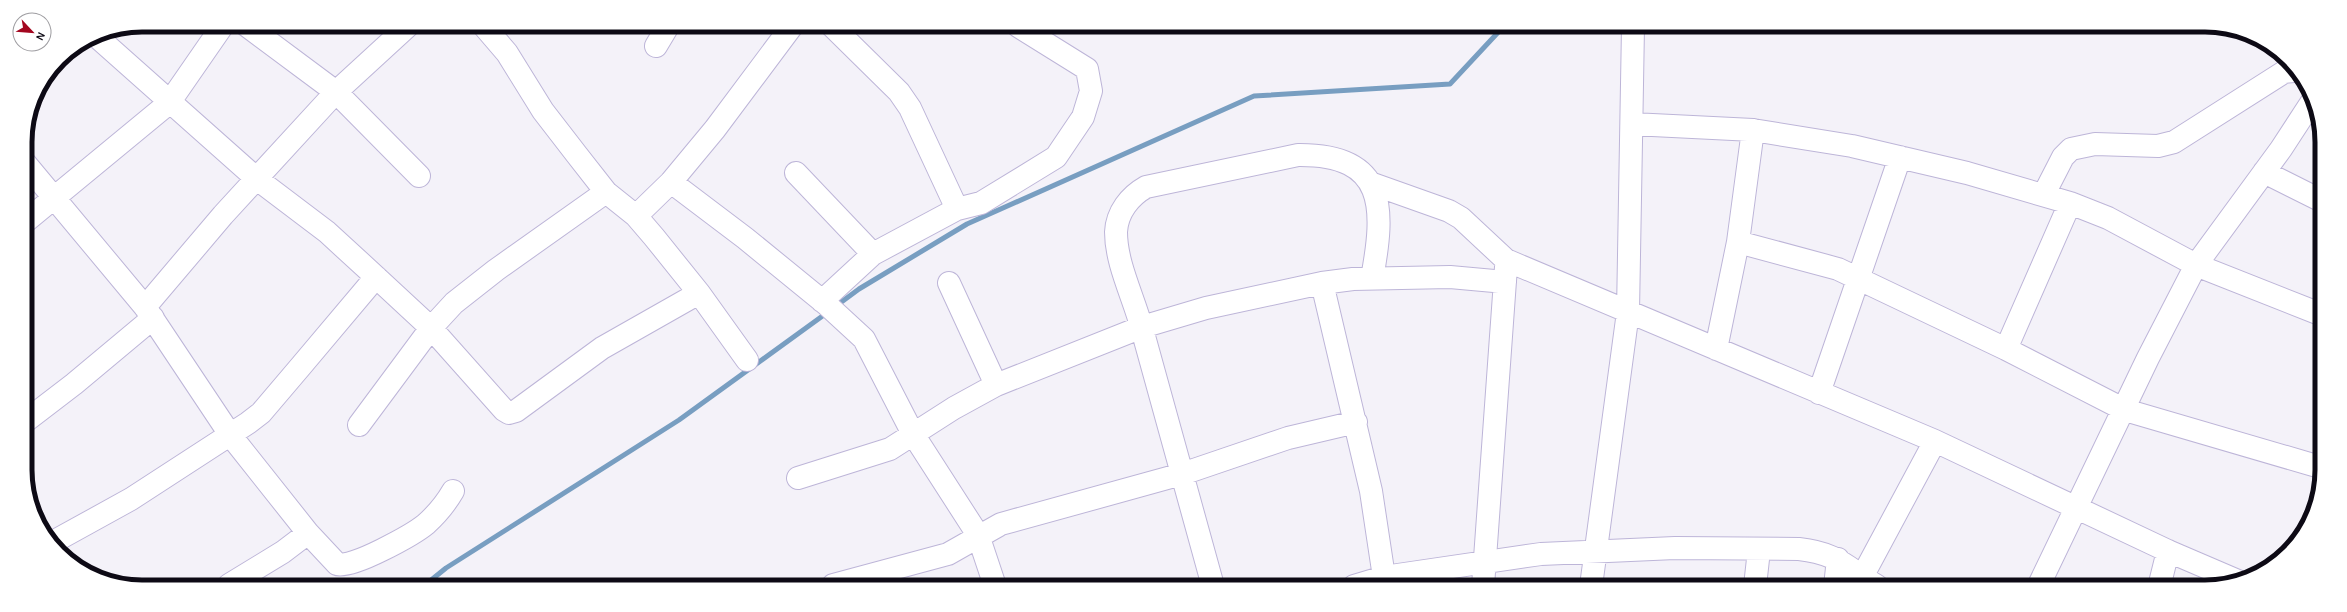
<svg xmlns="http://www.w3.org/2000/svg" width="2347" height="612" viewBox="0 0 2347 612" font-family="'Alegreya Sans',sans-serif">
<style>
.lines{fill:none;stroke-linecap:round;stroke-linejoin:round}
.stream{stroke:#789ec1;stroke-width:5}
.minor-casing{stroke:#bdb5d8;stroke-width:24}
.minor{stroke:#fff;stroke-width:22}
.rim{fill:none;stroke:#0d0a15;stroke-width:5}
</style>
<rect width="100%" height="100%" fill="#f4f2f9"/>
<g class="lines">
<path class="stream" d="M836,306L859,289L967,224L1254,96L1450,84L1504,26
M425,585L446,568L679,420L828,312"/>
<g class="minor-casing">
<path id="minor" d="M246,25L336,92L419,176
M483,25L507,53L543,111L577,155L606,192L636,216L654,237L699,293L747,360
M832,26L899,92L910,108L957,209
M95,35L257,179L327,232L376,277L431,328L504,410L509,413L516,411L602,348L699,293
M656,46L668,26
M1632,124L1753,130L1852,146L1967,173L2070,203L2108,218L2196,265L2320,314
M25,163L145,307L231,436L308,533L283,552L229,585
M2264,172L2320,200
M796,173L873,254
M671,182L745,238L826,304L864,339L913,434L978,535L995,586
M1373,184L1449,211L1461,218L1506,260L1935,441L2168,551L2238,581
M2044,194L2063,157L2071,149L2095,144L2158,146L2174,142L2284,72L2294,71
M636,216L671,182L715,129L792,26
M26,221L169,103L223,25
M1738,242L1838,269L2006,349L2125,410L2320,467
M949,283L996,385
M1322,283L1371,491L1384,577
M822,301L873,254L957,209L981,203L1056,157L1083,117L1091,91L1087,69L1018,26
M145,307L223,215L336,92L409,25
M1716,349L1738,242L1753,130
M2006,349L2070,203
M1819,393L1900,157
M27,420L74,384L153,318
M359,425L431,328L454,303L496,270L606,192
M798,478L890,449L954,408L996,385L1142,327L1206,308L1322,283L1353,279L1450,277L1505,282
M308,533L337,564C350,570 414,534 426,524C436,515 446,503 453,491
M53,542L131,499L248,423L261,413L301,366L376,277
M1862,577L1935,441
M833,585L948,554L1001,524L1182,474L1288,438L1356,422
M1213,586C1189,500 1166,414 1142,329C1134,298 1116,264 1116,232C1117,212 1130,196 1146,187L1298,155C1387,154 1385,208 1372,278
M1354,586L1384,577L1541,554L1675,548L1799,549C1837,553 1846,567 1877,586
M1483,586L1506,267
M1591,586L1628,312L1633,27
M1755,586L1759,550
M1835,586L1838,559
M2038,587L2148,358L2196,265L2281,149L2311,103
M2159,587L2168,551"/>
</g>
<use href="#minor" class="minor"/>
</g>
<path d="M0 0H2347V612H0ZM142 32H2205A110 110 0 0 1 2315 142V470A110 110 0 0 1 2205 580H142A110 110 0 0 1 32 470V142A110 110 0 0 1 142 32Z" fill="#fff" fill-rule="evenodd"/>
<path class="rim" d="M142 32H2205A110 110 0 0 1 2315 142V470A110 110 0 0 1 2205 580H142A110 110 0 0 1 32 470V142A110 110 0 0 1 142 32Z"/>
<g transform="translate(32 32) rotate(116)"><circle r="19" fill="#ffffff" stroke="#9e9da1"/>
<path d="M0-3L7 15L0 10L-7 15Z" fill="#a3061f"/>
<text y="-6" font-size="11" font-weight="bold" text-anchor="middle" fill="#0d0a15">N</text>
</g>
</svg>
